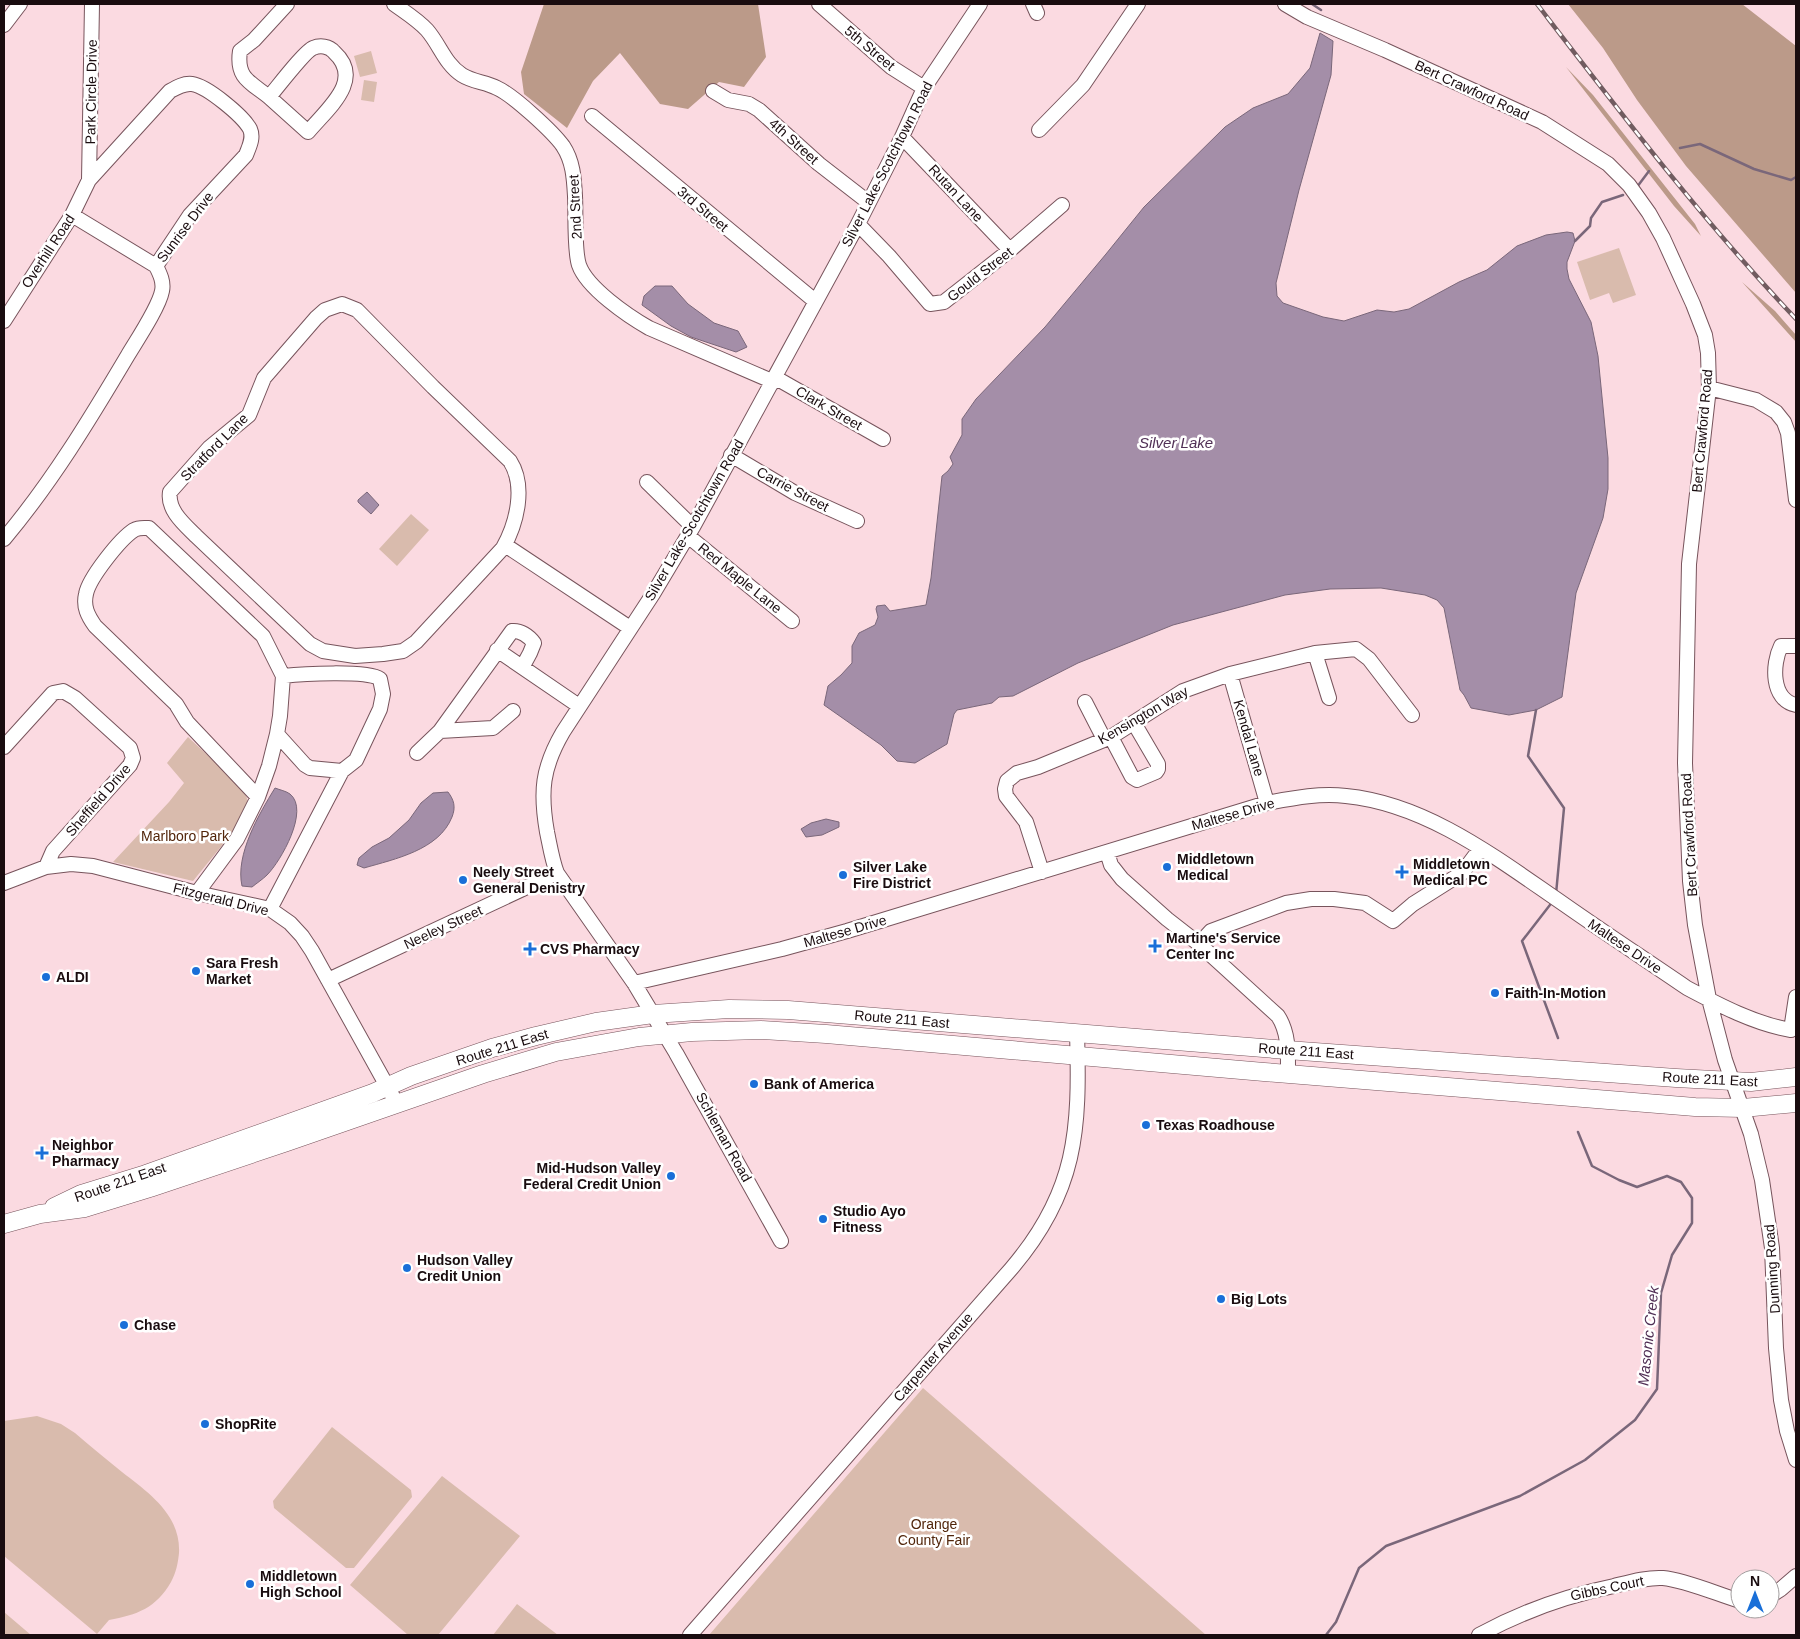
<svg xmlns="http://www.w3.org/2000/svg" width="1800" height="1639" viewBox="0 0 1800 1639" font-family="Arial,sans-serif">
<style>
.green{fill:#d9bbad}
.forest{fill:#bb9a89}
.water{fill:#a48ea8;stroke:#7a677a}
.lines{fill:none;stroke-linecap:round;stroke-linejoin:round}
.stream{stroke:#7a677a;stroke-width:2.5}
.minor-casing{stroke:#77545c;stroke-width:16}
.major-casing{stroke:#77545c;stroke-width:19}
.minor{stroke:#fff;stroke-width:14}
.major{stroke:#fff;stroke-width:18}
.rail-casing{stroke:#715c60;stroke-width:4.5}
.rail{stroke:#fff;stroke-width:2.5;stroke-dasharray:8;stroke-linecap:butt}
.poi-dot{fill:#196fd8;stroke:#fff;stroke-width:2}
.labels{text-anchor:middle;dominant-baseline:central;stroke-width:5;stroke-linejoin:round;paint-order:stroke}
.street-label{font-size:14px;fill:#190c0f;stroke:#fff}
.park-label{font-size:14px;fill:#51250a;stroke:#fff}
.poi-label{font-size:14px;font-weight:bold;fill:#190c0f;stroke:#fff;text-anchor:start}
.water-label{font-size:15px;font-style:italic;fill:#502f55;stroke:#fff}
</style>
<rect width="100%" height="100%" fill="#fbdae1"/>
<path class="green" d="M371,51L377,73L360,77L354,56Z
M364,80L377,82L374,102L361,100Z
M1619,248L1636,295L1613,303L1609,293L1590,300L1577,262Z
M411,514L429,530L397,566L379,549Z
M188,737L245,790L248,803L233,832L193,881L113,862L169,802L184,783L167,763Z
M923,1388L1206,1635H709Z
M37,1416L61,1424L75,1433C90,1446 106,1459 122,1472C149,1493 181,1515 179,1553C178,1563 176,1573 171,1582C156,1608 137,1615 109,1620L97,1634L4,1556V1421Z
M332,1427L411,1490L412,1497L354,1568H346L274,1508L273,1501Z
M442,1476L520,1536L438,1635H408L350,1585Z
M517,1604L558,1635H493Z
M4,1612L31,1635H4Z"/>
<path class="forest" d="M544,4H758L766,57L744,87L719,82L688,109L660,104L620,53L593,81L567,128L524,94L521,72Z
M1568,4H1742L1796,46V293L1686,166L1637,100L1603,48Z
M1566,67L1593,95L1695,224L1701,236L1674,206Z
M1742,282L1775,311L1796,335V342Z"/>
<path class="water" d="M1320,33L1333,41L1331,75L1299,190L1276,283L1277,296L1283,303L1323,317L1344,321L1377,310L1394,312L1409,309L1459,282L1487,270L1517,246L1546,235L1567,232L1573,233L1575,241L1567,262V269L1569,279L1591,322L1598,356L1608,458V489L1603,518L1576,593L1562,697L1536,710L1509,715L1471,708L1464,695L1460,690L1444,608L1437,600L1425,595L1381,588L1330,589L1285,595L1173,625L1078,663L1013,696L999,697L992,703L957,710L954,714L947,744L915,763L897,761L881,745L824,705L828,686L841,675L852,663V646L859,633L875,625L878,617L876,609L877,606L885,605L890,611L926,605L931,578L942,476L948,471L953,464L950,457L962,435V419L976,399L1045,327L1106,254L1144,207L1225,127L1253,108L1288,94L1310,68Z
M655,286H672L688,304L714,323L738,331L747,347L736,352L691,337L671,326L642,305L644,296Z
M367,492L379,505L371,514L358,502V500Z
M275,788C280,790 286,791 290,794C310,810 281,861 267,875C263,879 257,883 252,887L242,886C235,855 259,814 275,788Z
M448,792C454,800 456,807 452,817C439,850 395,859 364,868L357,865L359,858L372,847L389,838L409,820L421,803L433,793Z
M826,819L839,822V827L822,835L806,837L801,829L811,823Z"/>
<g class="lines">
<path class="stream" d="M1312,4L1321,10
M1680,148L1700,144L1754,169L1791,180L1796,177
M1637,187L1649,171
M1575,241L1590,226L1591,218L1602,202L1623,195
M1536,710L1528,756L1564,808L1556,894
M1553,901L1522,941L1558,1038
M1326,1635L1336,1622L1359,1568L1386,1546L1520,1496L1585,1460L1635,1420L1657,1389L1661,1293L1672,1255L1692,1223V1198L1681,1182L1667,1176L1637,1187L1619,1180L1592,1166L1578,1132"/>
<g class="minor-casing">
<path id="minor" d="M394,4C405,12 418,20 427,30C440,45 445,64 462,75C473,82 486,82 497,88C513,95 553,132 563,146C573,161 574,178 575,196C576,214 574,250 579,265C587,288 628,316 649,328L774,382
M819,4L891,67L924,88
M1033,4L1037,13
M1285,4L1307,17L1385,50L1542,122L1608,164L1629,185L1649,213L1663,238L1693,304L1705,335L1708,353L1709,388L1689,564L1685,763L1690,881L1695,925L1709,999L1725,1060L1751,1134L1762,1180L1772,1248L1776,1348L1781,1400L1787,1431L1796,1460
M4,25L20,4
M713,91L728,100L749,104L759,110L819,164L868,202
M269,97L308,132C327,109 365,80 334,52C329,46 320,45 313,48C305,51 276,89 269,97C250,82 236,78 240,51L254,40L287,4
M592,116L815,301
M1039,130L1083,85L1138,4
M902,137L1010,250
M89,180L92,4
M72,215L156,266
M858,224L889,256L930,304L944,302L1010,250L1062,205
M342,304L357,310L433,387L510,461C526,486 517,523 503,548L416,642L403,651L383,654L355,656L323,651L310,644L196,536C184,524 167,510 170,492L209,448L249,415L264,378L316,318L325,310Z
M4,321L72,215L89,180L170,91C177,87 184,83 192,84C207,86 243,116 250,129C254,138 249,147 246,155L190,215L156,266
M776,378L883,439
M1709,388L1756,400L1776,412L1784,422L1788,433L1796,500
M731,455L795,493L857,521
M647,482L693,527
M688,536L792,621
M4,539C52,482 90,419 128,355C137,340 159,307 162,291C164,282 160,274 156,266
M505,545L630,628
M1796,646H1781C1772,664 1771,700 1796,705
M497,650L579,706
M1315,653L1329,698
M1230,674L1267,803
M1085,702L1104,739
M440,731L512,631C520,630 529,636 534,643L530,653L523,666
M277,734L305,765L310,768L342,771L356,760L380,709L383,694L380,679C367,670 301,674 283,676
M1111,737L1132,777L1137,780L1156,772L1158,769V764L1134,723
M4,747L53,693L63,691L75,698L130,748L133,758L130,765L53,851L46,867
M417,753L440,731L493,728L513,711
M1107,852L1111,865L1122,879L1167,919L1199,944L1278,1016C1289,1033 1288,1053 1288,1074
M1042,872L1026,822L1006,796L1005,789L1007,781L1017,773L1038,767L1111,737L1183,691L1230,674L1315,653L1356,649L1369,659L1412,715
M4,883L46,867L71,864L93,866L197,893L270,909L290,923L302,936L312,951L397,1104
M197,893L237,839L258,797L269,766L277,734L280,716L283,676L263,636L149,528C144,528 139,527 134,530C120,539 89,578 86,594C83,607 88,616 95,626L176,704L187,722L258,797
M270,909L342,771
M1199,944L1211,931L1286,903L1311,899H1334L1365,903L1393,921L1413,904L1462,873L1480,849
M328,980L557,873
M634,983L782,949L847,931L1267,803C1294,798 1319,793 1346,796C1428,804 1499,860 1565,905C1605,933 1646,960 1687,988C1719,1005 1755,1024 1791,1030L1796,997
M781,1241L676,1053L634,983L557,873C552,860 550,846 547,832C540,792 542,768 563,732L653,594L693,527L858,224L902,137L924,88L980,4
M1770,1596L1781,1589L1796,1576
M690,1635L1011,1269C1077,1192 1080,1130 1077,1033
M1479,1635C1523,1611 1565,1596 1614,1586C1630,1582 1647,1577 1663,1578C1685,1580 1717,1594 1740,1601"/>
</g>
<g class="major-casing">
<path id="major" d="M54,1207L81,1194L146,1174L373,1093L411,1076L492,1048L536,1036L596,1022L653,1014L729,1009L788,1010L1287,1050L1676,1078L1751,1082L1796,1077
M4,1224L40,1214L85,1208L150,1188L287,1142L483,1074L556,1052L639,1037L692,1032L761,1030L826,1034L1264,1072L1695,1107L1743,1108L1796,1103"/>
</g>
<use href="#minor" class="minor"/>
<use href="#major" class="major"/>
<g class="rail-casing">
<path id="rail" d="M1537,4C1620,112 1702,220 1796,319"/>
</g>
<use href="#rail" class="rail"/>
</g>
<g class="poi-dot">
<circle cx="1167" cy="867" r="5"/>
<path d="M1399.5 864.5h5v5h5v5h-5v5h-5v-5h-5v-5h5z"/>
<circle cx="843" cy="875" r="5"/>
<circle cx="463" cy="880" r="5"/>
<path d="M1152.5 938.5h5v5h5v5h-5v5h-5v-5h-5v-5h5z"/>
<path d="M527.5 941.5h5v5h5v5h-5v5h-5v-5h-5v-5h5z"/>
<circle cx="196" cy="971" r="5"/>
<circle cx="46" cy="977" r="5"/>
<circle cx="1495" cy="993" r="5"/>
<circle cx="754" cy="1084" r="5"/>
<circle cx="1146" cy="1125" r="5"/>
<path d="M39.5 1145.5h5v5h5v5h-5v5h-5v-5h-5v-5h5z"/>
<circle cx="671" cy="1176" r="5"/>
<circle cx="823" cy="1219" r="5"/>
<circle cx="407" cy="1268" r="5"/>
<circle cx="1221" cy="1299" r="5"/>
<circle cx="124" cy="1325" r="5"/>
<circle cx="205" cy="1424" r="5"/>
<circle cx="250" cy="1584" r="5"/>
</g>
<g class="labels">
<g class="street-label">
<text transform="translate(870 48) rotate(40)">5th Street</text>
<text transform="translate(1472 90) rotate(25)">Bert Crawford Road</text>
<text transform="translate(91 92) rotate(-89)">Park Circle Drive</text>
<text transform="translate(794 141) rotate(42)">4th Street</text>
<text transform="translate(887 164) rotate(-63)">Silver Lake-Scotchtown Road</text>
<text transform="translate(956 193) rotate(47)">Rutan Lane</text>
<text transform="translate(575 207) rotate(-93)">2nd Street</text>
<text transform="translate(703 209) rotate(40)">3rd Street</text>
<text transform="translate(185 227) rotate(-53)">Sunrise Drive</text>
<text transform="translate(48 251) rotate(-57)">Overhill Road</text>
<text transform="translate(980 274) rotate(-38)">Gould Street</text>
<text transform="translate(829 408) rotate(30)">Clark Street</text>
<text transform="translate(1702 431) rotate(-85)">Bert Crawford Road</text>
<text transform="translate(214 447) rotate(-45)">Stratford Lane</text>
<text transform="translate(793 489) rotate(28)">Carrie Street</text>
<text transform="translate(694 520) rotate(-60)">Silver Lake-Scotchtown Road</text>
<text transform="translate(740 578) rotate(39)">Red Maple Lane</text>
<text transform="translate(1143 715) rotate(-30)">Kensington Way</text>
<text transform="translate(1249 738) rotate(74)">Kendal Lane</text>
<text transform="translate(98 800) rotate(-49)">Sheffield Drive</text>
<text transform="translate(1233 814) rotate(-16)">Maltese Drive</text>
<text transform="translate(1689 835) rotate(-93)">Bert Crawford Road</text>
<text transform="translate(221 899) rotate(14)">Fitzgerald Drive</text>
<text transform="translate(443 927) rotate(-25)">Neeley Street</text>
<text transform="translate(845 931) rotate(-16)">Maltese Drive</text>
<text transform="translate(1625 946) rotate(34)">Maltese Drive</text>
<text transform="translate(902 1019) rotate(5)">Route 211 East</text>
<text transform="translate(502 1047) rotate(-17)">Route 211 East</text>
<text transform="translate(1306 1051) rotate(4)">Route 211 East</text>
<text transform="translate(1710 1079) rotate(3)">Route 211 East</text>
<text transform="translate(724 1137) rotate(61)">Schleman Road</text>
<text transform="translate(120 1182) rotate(-19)">Route 211 East</text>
<text transform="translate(1772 1269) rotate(-94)">Dunning Road</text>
<text transform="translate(933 1357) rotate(-49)">Carpenter Avenue</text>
<text transform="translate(1607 1588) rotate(-12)">Gibbs Court</text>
</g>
<g class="park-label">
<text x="185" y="836">Marlboro Park</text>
<text x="934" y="1524">Orange<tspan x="934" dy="16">County Fair</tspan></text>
</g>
<g class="poi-label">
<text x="1177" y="859">Middletown<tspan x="1177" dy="16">Medical</tspan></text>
<text x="1413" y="864">Middletown<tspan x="1413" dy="16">Medical PC</tspan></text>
<text x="853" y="867">Silver Lake<tspan x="853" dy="16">Fire District</tspan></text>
<text x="473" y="872">Neely Street<tspan x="473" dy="16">General Denistry</tspan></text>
<text x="1166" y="938">Martine's Service<tspan x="1166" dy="16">Center Inc</tspan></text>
<text x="540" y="949">CVS Pharmacy</text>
<text x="206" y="963">Sara Fresh<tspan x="206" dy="16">Market</tspan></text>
<text x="56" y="977">ALDI</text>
<text x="1505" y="993">Faith-In-Motion</text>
<text x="764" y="1084">Bank of America</text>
<text x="1156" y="1125">Texas Roadhouse</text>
<text x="52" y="1145">Neighbor<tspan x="52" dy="16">Pharmacy</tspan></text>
<text x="661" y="1168" text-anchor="end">Mid-Hudson Valley<tspan x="661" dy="16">Federal Credit Union</tspan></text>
<text x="833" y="1211">Studio Ayo<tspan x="833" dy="16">Fitness</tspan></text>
<text x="417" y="1260">Hudson Valley<tspan x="417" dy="16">Credit Union</tspan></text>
<text x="1231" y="1299">Big Lots</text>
<text x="134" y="1325">Chase</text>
<text x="215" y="1424">ShopRite</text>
<text x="260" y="1576">Middletown<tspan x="260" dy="16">High School</tspan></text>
</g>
<g class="water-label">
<text x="1176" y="442">Silver Lake</text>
<text transform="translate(1648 1336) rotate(-84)">Masonic Creek</text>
</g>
</g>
<rect width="1800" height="1639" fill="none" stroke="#190c0f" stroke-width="10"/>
<g transform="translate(1755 1594)"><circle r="24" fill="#ffffff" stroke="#a39e9f"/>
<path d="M0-4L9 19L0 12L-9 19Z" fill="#196fd8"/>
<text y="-8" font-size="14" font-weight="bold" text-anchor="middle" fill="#190c0f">N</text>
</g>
</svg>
